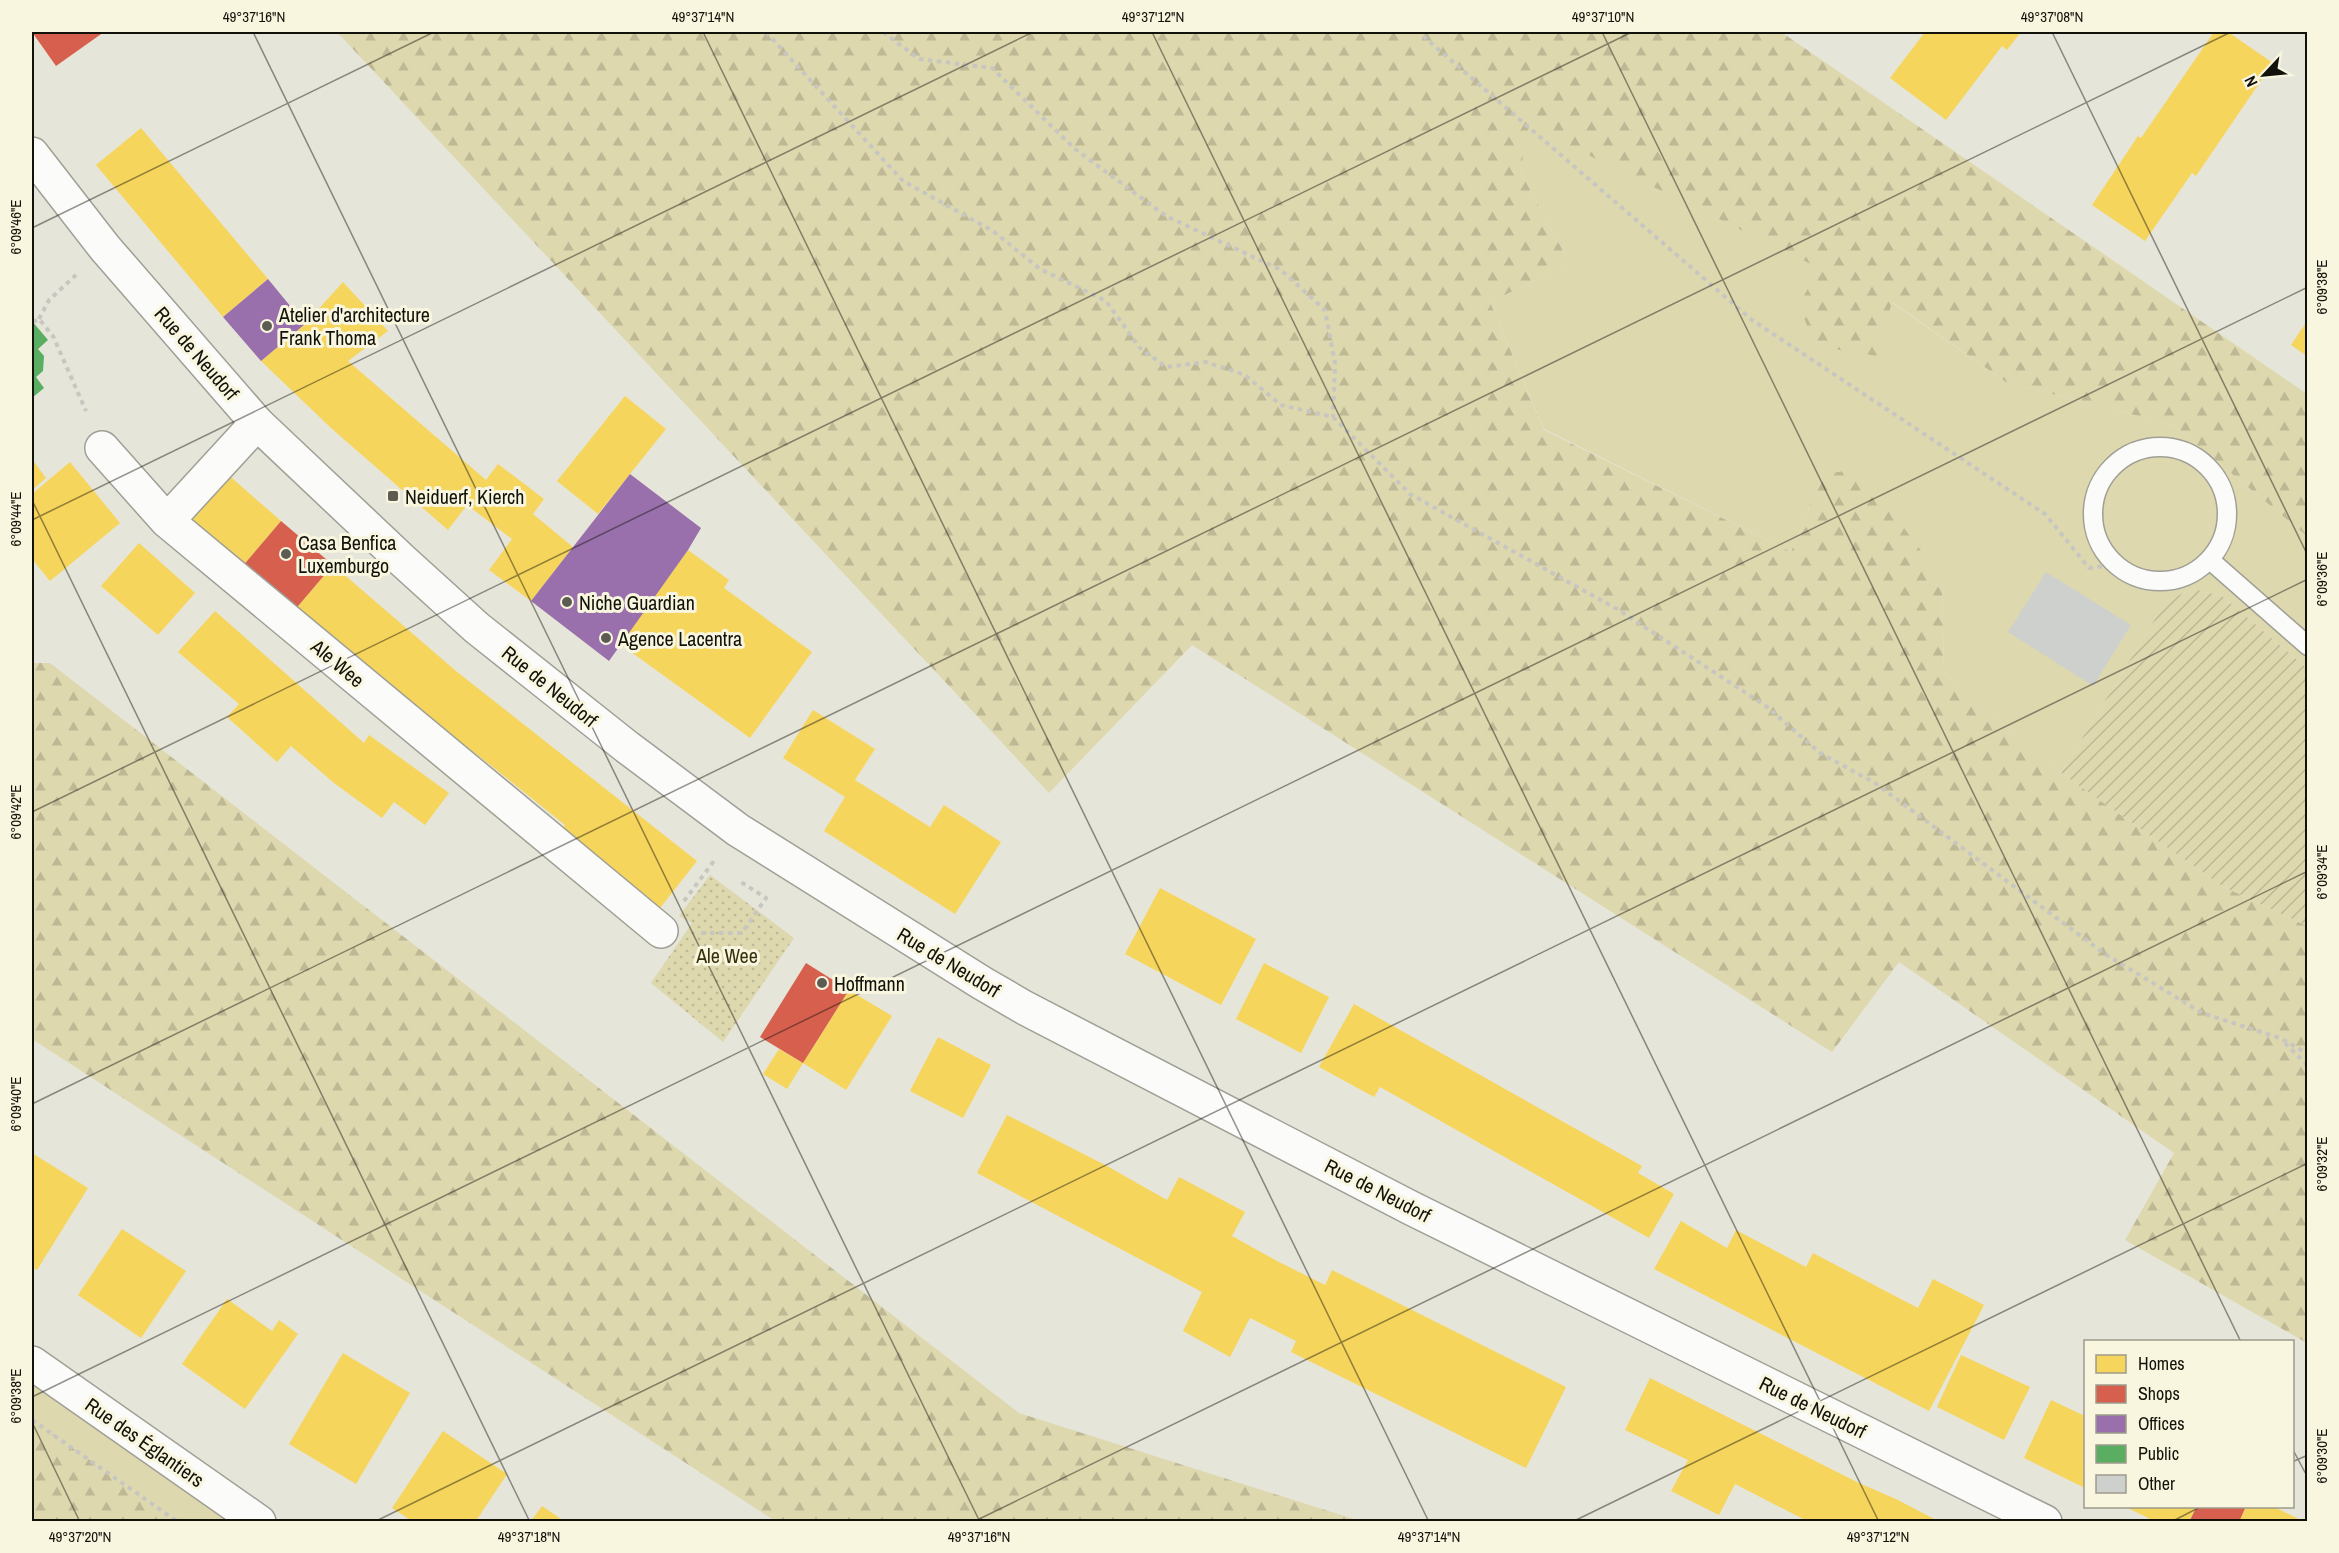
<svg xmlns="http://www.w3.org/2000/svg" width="2339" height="1553" viewBox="0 0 2339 1553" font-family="'Archivo Narrow',sans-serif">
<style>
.grass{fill:#ded8af}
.forest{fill:url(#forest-firs)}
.park{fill:url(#park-dots)}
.garden{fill:url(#garden-furrows)}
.homes{fill:#f6d55c}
.shops{fill:#d6604d}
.offices{fill:#9970ab}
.public{fill:#5aae61}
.building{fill:#cdd0cd}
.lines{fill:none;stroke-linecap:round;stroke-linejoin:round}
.service-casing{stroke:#a09f96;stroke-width:21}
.minor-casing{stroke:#a09f96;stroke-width:36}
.primary-casing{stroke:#a09f96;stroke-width:36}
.path{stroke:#c7c6c1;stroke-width:4;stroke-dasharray:4.5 4.5;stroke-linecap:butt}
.service{stroke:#fbfbf9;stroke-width:18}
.minor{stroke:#fbfbf9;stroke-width:33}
.primary{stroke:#fbfbf9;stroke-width:33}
.ticks{fill:none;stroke:#13120a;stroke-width:1.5;stroke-opacity:0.45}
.poi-dot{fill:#5d5c52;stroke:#f9f6e0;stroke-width:2}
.labels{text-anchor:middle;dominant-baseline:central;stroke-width:6;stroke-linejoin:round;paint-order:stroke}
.poi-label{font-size:20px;fill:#13120a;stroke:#f9f6e0;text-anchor:start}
.street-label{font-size:20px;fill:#13120a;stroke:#f9f6e0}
.park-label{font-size:20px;fill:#36300a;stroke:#f9f6e0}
.neatline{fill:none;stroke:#13120a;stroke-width:2}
.ticks-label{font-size:15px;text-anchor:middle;fill:#13120a}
</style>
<defs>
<pattern id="forest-firs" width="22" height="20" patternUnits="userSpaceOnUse" patternTransform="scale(1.5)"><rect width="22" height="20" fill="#ded8af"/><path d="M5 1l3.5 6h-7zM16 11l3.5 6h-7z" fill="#beb895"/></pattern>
<pattern id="park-dots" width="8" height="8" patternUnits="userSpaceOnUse" patternTransform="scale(1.5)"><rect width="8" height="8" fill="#ded8af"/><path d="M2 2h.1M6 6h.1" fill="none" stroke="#beb895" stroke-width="1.8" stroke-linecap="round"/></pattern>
<pattern id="garden-furrows" width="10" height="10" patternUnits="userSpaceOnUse" patternTransform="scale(1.5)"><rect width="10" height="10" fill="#ded8af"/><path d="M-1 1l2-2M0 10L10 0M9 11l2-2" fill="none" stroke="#beb895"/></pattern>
</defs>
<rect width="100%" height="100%" fill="#e6e5d9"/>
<path class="grass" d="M1528,125L1891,302L2006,382L2173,425L2307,536V668L2222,596L2193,589L2166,601L2061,773L1944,673L1942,579L1823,474L1791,552L1544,429L1490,302L1570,264L1520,171Z
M32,1363L259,1521H178L32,1420Z"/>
<path class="forest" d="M337,32H1781L2307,394V536L2173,425L2006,382L1892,302L1877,356L1815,346L1799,305L1819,268L1529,126L1520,171L1570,264L1490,302L1544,430L1791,552L1823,474L1860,469L1942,579L1944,673L2061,773L2222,886L2307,926V1343L2125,1240L2174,1153L1899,962L1832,1052L1192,645L1049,793Z
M32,663H50L1019,1413L1360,1521H775L32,1039Z
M32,1420L178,1521H32Z"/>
<path class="park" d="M710,875L794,938L723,1042L651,983L692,923L679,916Z"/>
<path class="garden" d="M2193,589L2222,596L2307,668V926L2222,886L2061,773L2166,601Z"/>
<path class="homes" d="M1925,32H2021L2007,50L2002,46L1946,120L1890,78Z
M2214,32H2228L2273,63L2196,176L2192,173L2145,241L2092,205L2138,136L2141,138Z
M141,128L268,279L223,317L96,165Z
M343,282L388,331L348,361L486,480L498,464L544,499L533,514L573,547L531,601L489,570L512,539L467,505L448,530L331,428L261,361L305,324Z
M2307,321V356L2291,345Z
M625,396L666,429L598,514L557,481Z
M32,459L46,478L32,490Z
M70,462L120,523L50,581L32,559V494Z
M225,472L281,521L241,568L184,519Z
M139,543L195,593L158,635L101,586Z
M688,550L729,580L724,588L812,652L750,738L620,644Z
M333,565L456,671L697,861L660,908L561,830L565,825L489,764L293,612Z
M215,611L364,743L369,735L449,793L425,825L394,802L382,818L334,783L291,746L277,762L227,717L239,704L178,652Z
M813,710L875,749L855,780L930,827L944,805L1001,842L955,914L824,831L845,797L783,758Z
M1160,888L1256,939L1221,1005L1125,954Z
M1264,963L1329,997L1301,1053L1236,1019Z
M849,990L892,1016L846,1090L803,1063Z
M1354,1004L1642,1166L1638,1173L1674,1194L1649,1238L1380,1087L1374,1097L1319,1067Z
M938,1037L991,1065L963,1118L910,1091Z
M779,1049L803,1063L787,1089L763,1074Z
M1007,1115L1107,1166L1167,1200L1179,1177L1245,1212L1232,1236L1277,1261L1325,1285L1332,1270L1566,1387L1526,1468L1291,1352L1296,1341L1250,1318L1230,1357L1183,1331L1202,1292L977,1173Z
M32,1153L88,1188L37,1270L32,1267Z
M1681,1221L1727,1248L1736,1230L1806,1267L1813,1253L1918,1308L1933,1279L1984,1305L1929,1411L1654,1269Z
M122,1229L186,1271L141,1338L78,1295Z
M227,1299L272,1331L279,1320L298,1334L245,1409L182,1364Z
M343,1353L410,1393L356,1484L289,1444Z
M1961,1355L2030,1387L2004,1440L1937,1407Z
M1650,1378L1859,1483L1898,1500L1938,1521H1807L1735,1484L1719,1515L1671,1491L1688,1460L1625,1430Z
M2051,1400L2085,1416V1488L2024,1458Z
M443,1431L507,1474L476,1521H412L392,1508Z
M542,1506L564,1521H531Z
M2124,1506H2197L2189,1521H2154Z
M2246,1506H2272L2303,1521H2239Z"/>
<path class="shops" d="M32,32H104L56,66Z
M281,521L333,565L293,612L241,568Z
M806,963L849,990L803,1063L760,1037Z
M2197,1506H2246L2239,1522H2189Z"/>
<path class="offices" d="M268,279L305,324L261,361L223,317Z
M630,474L701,528L688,550L609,661L531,601Z"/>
<path class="public" d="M32,321L48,340L38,349L44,356L43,371L36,377L44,388L32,398Z"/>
<path class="building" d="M2046,572L2131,625L2093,686L2008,632Z"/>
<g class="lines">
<g class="service-casing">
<path id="service" d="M2093 514a67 67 0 1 1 134 0a67 67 0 1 1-134 0Z
M2210,560L2308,646"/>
</g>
<g class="minor-casing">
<path id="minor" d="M257,423L167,521L661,931
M102,448L167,521
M32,1363L259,1522"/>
</g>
<g class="primary-casing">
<path id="primary" d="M32,154L105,248L257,423L402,560L477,628L627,747L738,830L982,983L1025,1008L1411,1208L2045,1522"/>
</g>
<path class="path" d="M766,32L903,181L993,231L1040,269L1106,301L1140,348L1166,367L1206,362L1245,375L1281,405L1333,417L1410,494L1617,609L1766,706L1820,753L1875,783L2105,954L2202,1013L2280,1038L2308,1054
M883,32L919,59L992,68L1075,149L1166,216L1281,270L1325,310L1335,363L1333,417
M1423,36L1752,320L2045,514L2089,568L2114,565
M39,319L49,300L76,275
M33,322L39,319L53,336L86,411
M684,901L714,861
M701,933H742L766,898L741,882
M2285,1043L2308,1066
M32,1420L178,1522"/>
<use href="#service" class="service"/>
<use href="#minor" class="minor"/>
<use href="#primary" class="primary"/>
</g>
<path class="ticks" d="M253,32L980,1522M703,32L1429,1522M1152,32L1879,1522M1602,32L2241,1342M2052,32L2308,556M32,228L434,32M32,500L530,1522M32,520L1033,32M32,812L1632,32M32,1104L2231,32M32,1397L2308,287M32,1422L80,1522M2292,1448L2308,1478M2292,1462L2308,1455M374,1522L2308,579M973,1522L2308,871M1572,1522L2308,1163M2171,1522L2202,1506"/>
<g class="poi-dot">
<circle cx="267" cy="326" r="6"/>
<rect x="387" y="490" width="12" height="12" rx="3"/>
<circle cx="286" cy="554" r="6"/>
<circle cx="567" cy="602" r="6"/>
<circle cx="606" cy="638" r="6"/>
<circle cx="822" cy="983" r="6"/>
</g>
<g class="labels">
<g class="poi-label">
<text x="279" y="314">Atelier d'architecture<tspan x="279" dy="23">Frank Thoma</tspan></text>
<text x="405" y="496">Neiduerf, Kierch</text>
<text x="298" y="542">Casa Benfica<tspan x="298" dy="23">Luxemburgo</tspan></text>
<text x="579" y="602">Niche Guardian</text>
<text x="618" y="638">Agence Lacentra</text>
<text x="834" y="983">Hoffmann</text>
</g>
<g class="street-label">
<text transform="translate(197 353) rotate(49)">Rue de Neudorf</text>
<text transform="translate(338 663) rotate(40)">Ale Wee</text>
<text transform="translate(550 686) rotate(39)">Rue de Neudorf</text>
<text transform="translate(949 962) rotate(31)">Rue de Neudorf</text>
<text transform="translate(1378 1190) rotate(27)">Rue de Neudorf</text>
<text transform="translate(1813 1407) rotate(26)">Rue de Neudorf</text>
<text transform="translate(145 1442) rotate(35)">Rue des Églantiers</text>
</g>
<g class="park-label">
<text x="727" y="955">Ale Wee</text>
</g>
</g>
<rect width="2339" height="1553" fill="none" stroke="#f9f6e0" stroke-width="66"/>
<rect x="2084" y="1340" width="210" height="168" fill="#f9f6e0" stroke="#9d9b8a" stroke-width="1.5"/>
<rect x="2096" y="1355" width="30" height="18" fill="#f6d55c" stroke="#9d9b8a" stroke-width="1.5"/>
<text x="2138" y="1370" font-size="18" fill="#13120a">Homes</text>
<rect x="2096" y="1385" width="30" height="18" fill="#d6604d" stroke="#9d9b8a" stroke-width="1.5"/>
<text x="2138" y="1400" font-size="18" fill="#13120a">Shops</text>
<rect x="2096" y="1415" width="30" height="18" fill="#9970ab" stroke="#9d9b8a" stroke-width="1.5"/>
<text x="2138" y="1430" font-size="18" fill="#13120a">Offices</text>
<rect x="2096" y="1445" width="30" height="18" fill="#5aae61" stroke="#9d9b8a" stroke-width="1.5"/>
<text x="2138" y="1460" font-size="18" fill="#13120a">Public</text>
<rect x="2096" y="1475" width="30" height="18" fill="#cdd0cd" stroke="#9d9b8a" stroke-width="1.5"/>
<text x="2138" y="1490" font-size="18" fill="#13120a">Other</text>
<g transform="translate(2264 75) rotate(244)" stroke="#f9f6e0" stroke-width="4.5" paint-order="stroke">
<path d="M0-4.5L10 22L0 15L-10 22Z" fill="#13120a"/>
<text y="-9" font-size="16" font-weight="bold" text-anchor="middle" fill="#13120a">N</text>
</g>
<rect x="33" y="33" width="2273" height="1487" class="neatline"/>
<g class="ticks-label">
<text x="254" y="22">49°37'16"N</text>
<text x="703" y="22">49°37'14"N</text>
<text x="1153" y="22">49°37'12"N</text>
<text x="1603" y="22">49°37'10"N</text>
<text x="2052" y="22">49°37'08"N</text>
<text transform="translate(16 227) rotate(-90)" y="5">6°09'46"E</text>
<text transform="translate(2322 287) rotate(-90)" y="5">6°09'38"E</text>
<text transform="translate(16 519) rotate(-90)" y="5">6°09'44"E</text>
<text transform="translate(2322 579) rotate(-90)" y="5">6°09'36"E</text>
<text transform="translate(16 812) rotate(-90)" y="5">6°09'42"E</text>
<text transform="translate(2322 872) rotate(-90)" y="5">6°09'34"E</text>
<text transform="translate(16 1104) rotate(-90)" y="5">6°09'40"E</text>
<text transform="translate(2322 1164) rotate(-90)" y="5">6°09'32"E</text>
<text transform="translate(16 1396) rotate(-90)" y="5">6°09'38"E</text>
<text transform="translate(2322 1456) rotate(-90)" y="5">6°09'30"E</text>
<text x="80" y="1542">49°37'20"N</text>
<text x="529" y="1542">49°37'18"N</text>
<text x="979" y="1542">49°37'16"N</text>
<text x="1429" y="1542">49°37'14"N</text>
<text x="1878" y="1542">49°37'12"N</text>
</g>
</svg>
